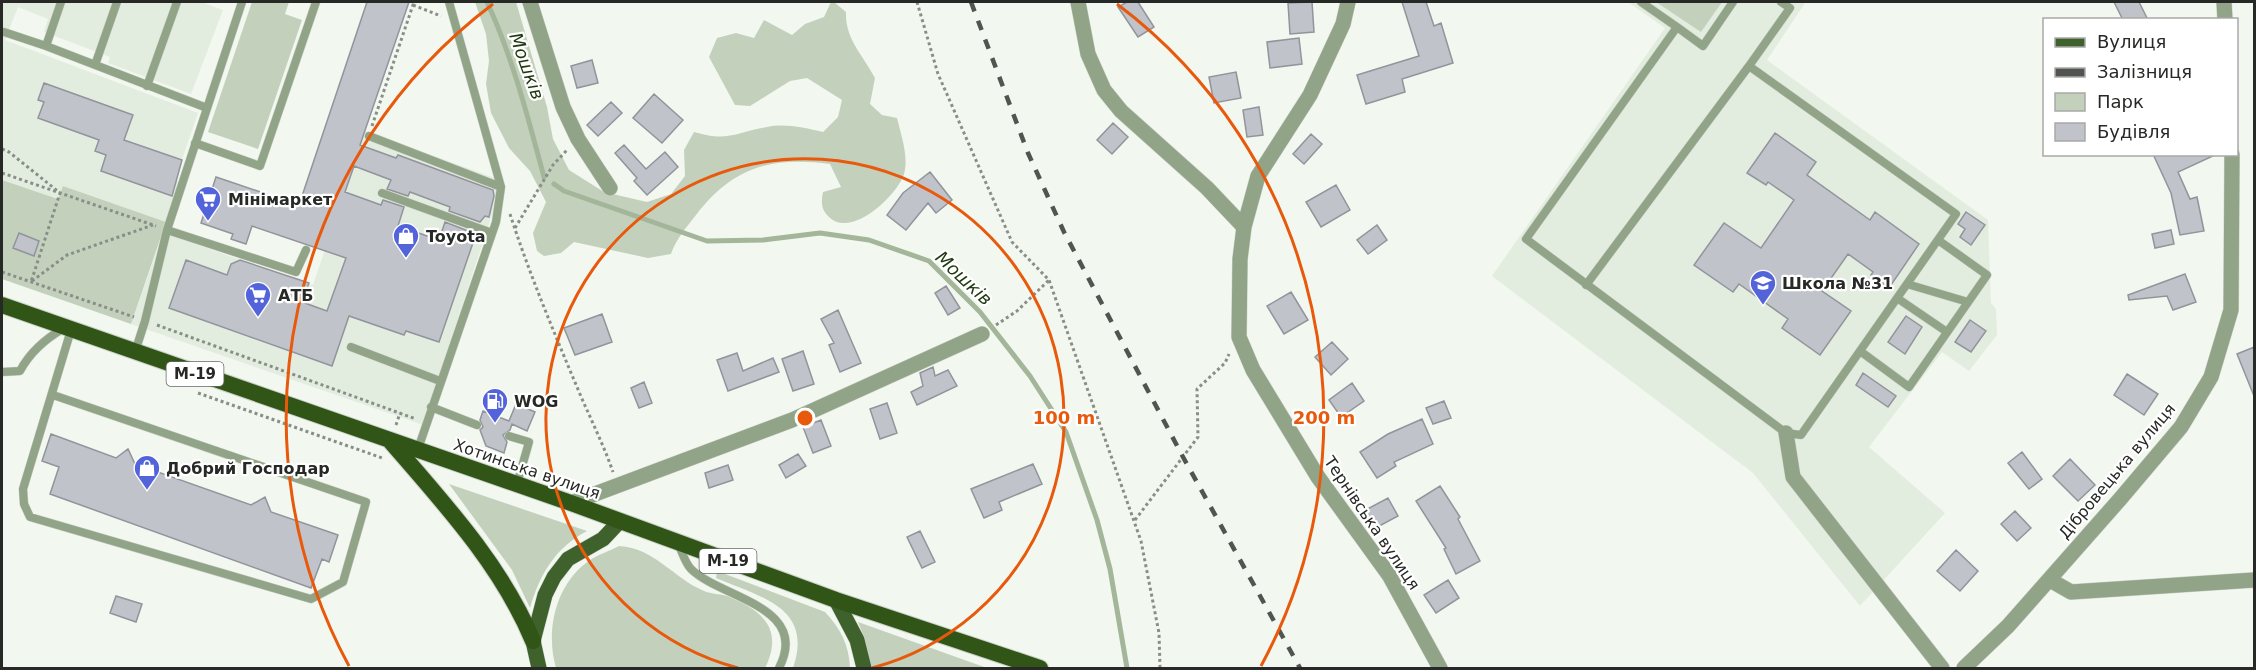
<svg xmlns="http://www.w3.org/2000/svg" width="2256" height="670" viewBox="0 0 2256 670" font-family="'DejaVu Sans',sans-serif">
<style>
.built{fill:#e3eddf}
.green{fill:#c3d1bc}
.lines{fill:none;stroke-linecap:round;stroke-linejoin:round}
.stream{stroke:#a4b69a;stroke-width:5}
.building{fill:#c1c3cb;stroke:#91949b;stroke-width:1.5}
.service-casing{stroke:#cdd2cb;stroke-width:9}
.minor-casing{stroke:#cdd2cb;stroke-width:16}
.primary-casing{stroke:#cdd2cb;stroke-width:16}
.trunk-casing{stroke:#cdd2cb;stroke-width:18}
.path{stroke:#8a8e88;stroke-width:3;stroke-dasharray:3 3;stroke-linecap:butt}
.service{stroke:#91a487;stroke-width:8}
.minor{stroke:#91a487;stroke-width:15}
.primary{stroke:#3f612c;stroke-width:15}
.trunk{stroke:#305517;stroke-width:16}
.rail{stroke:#515450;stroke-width:4.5;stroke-dasharray:10 10;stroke-linecap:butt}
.ring{fill:none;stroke:#e8590c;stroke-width:3}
.labels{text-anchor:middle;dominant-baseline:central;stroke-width:4.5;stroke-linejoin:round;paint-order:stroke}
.shield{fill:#fff;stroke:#686967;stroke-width:1.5}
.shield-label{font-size:15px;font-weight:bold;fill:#272926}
.poi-label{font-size:16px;font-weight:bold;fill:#272926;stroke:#fff;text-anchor:start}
.street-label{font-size:16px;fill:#272926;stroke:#fff}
.water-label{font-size:18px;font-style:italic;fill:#1f390e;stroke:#fff}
.centre{fill:#e8590c;stroke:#fff;stroke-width:3}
.ring-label{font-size:18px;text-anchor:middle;font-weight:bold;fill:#e8590c;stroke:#fff;stroke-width:4.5;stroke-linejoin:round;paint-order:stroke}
</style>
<rect width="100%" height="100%" fill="#f2f7ef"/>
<path class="built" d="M2,2H201L223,10L191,94L108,63L110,57L44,32L48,19L18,7L5,40L198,113L175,180L180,182L166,222L63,186L58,199L2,180Z
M1628,2H1803L1805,3L1767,60L1988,220L1991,303L1996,309L1997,335L1969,371L1942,352L1869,447L1945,513L1860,606L1753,473L1492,276L1665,28Z
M365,131L503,181L423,425L131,324L163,233L313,285Z"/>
<path class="green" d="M252,2H289L285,14L302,20L258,149L208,132Z
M475,2H516L547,107L553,139L569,170L604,192L647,202L671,194L685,176L684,150L694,132C728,142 734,133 767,127C785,123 805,128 823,132L838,117L842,100L807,78L790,81L750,106L735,105L709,57L717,38L736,33L754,38L764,20L792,35L805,24L824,17L831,2H834L846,12C845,39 863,55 875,78L870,104L882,115L897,118C901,135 909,157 904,174C897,196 851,239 829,217C821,210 821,202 823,192L841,187L830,164C770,156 732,168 696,215C686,228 676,239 671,254L648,258L574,242L561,253L544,256L537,251L533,233L546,202L530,171L509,148L491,113L486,84L489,61L486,34Z
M1656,2H1722L1701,32Z
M2,180L58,199L63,186L166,222L131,324L2,279Z
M449,484L587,531C555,548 540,574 530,608L512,570Z
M619,546C655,548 673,578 704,591C711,594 720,594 727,596C763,610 784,630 765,668H556C545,630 556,583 590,560C599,554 610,551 619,546Z
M717,571L825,612C841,629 849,645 850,668H793C814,607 760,597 716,578Z
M858,622L987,668H871L864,637Z"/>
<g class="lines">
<path class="stream" d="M487,2C513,58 528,118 544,177
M554,184L564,191L707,241L763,240L820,233L869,240L929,261L980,312L1030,376L1066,432L1097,520L1110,569L1127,668"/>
</g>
<path class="building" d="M367,2H409L360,145L396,158L398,155L463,179L493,190L494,196L489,217L485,216L480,222L449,211L450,207L410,192L408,196L387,189L391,180L354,166L345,192L381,205L383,200L404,207L398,226L439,240L445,222L476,234L439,342L406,331L404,335L349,316L332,366L169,308L186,260L227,275L231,264L240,260L309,283L302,302L327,311L346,258L252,226L246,244L231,239L233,234L201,223L216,177L299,205Z
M1127,2H1138L1154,27L1138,37L1118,7Z
M1312,2L1314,32L1290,34L1288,3Z
M1402,2H1426L1434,26L1441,23L1453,63L1402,79L1405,92L1366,104L1357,75L1419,56Z
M2114,2H2139L2148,20H2123Z
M1299,38L1302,64L1270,68L1267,42Z
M592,60L598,83L577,88L571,66Z
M1236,72L1241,98L1214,103L1209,77Z
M44,83L133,115L124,140L182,160L172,196L101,171L106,155L95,151L99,140L38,118L44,102L38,100Z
M654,94L683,120L662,143L633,118Z
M611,102L622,113L598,136L587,125Z
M1259,107L1263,135L1247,137L1243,110Z
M1113,123L1128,137L1112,154L1097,140Z
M1775,133L1816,162L1807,175L1870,220L1875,212L1919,244L1889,288L1871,275L1873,272L1848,254L1822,291L1851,311L1820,355L1782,328L1788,319L1739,284L1733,292L1694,265L1724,223L1761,248L1794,200L1768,182L1766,185L1747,173Z
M1311,134L1322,144L1304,164L1293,154Z
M624,145L646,169L665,152L678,167L647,195L634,181L637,178L615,153Z
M2153,154H2217L2178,172L2190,199L2197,197L2204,231L2180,235L2171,193Z
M930,172L952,200L936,213L928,203L906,230L887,215L903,193Z
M1336,185L1350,210L1321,227L1306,202Z
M1966,212L1985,225L1971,245L1960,237L1965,229L1958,224Z
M1377,225L1387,240L1368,254L1357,240Z
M2171,230L2174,244L2155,248L2152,234Z
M19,233L39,241L34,256L13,248Z
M2185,274L2196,302L2173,310L2167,296L2129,300L2128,295Z
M946,286L960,308L948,315L935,293Z
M1291,292L1308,320L1284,334L1267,306Z
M838,310L861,363L840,372L829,345L834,343L821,319Z
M602,314L612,342L575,355L564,328Z
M1906,316L1922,327L1905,354L1888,342Z
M1970,320L1986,331L1971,352L1955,342Z
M1332,342L1348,359L1331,375L1315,357Z
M2254,347V396L2237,354Z
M803,351L814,384L793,391L782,359Z
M737,353L743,371L773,358L779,372L728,391L717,360Z
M933,367L935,376L948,370L957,386L917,405L911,392L923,386L920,373Z
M1863,373L1896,396L1888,407L1856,385Z
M2127,374L2158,394L2144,415L2114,395Z
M644,382L652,403L639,408L631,388Z
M1352,383L1364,401L1341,417L1329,400Z
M1444,401L1451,418L1433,424L1426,408Z
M887,403L897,433L880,439L870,409Z
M516,404L535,412L527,431L512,424L510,430L503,435L507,442L504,453L486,446L480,430L483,427L480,420L483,411L509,421Z
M1422,419L1433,444L1394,462L1396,466L1377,478L1360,452L1388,434Z
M821,420L831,446L813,453L803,427Z
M51,434L116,458L128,449L135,464L251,505L265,497L271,512L338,535L329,562L322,559L311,588L50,494L59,467L42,461Z
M2022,452L2042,479L2029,489L2008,463Z
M798,454L806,466L786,478L779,465Z
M2070,459L2095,485L2078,501L2053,476Z
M1033,464L1042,484L999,502L1002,510L984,518L971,489Z
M728,465L733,480L709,488L705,473Z
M1440,486L1460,517L1458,519L1480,561L1456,574L1444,549L1446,548L1416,501Z
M1388,498L1398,516L1370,531L1360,513Z
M2015,511L2031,528L2017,541L2001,524Z
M920,531L935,562L922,568L907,537Z
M1956,550L1978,571L1960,591L1937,571Z
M1448,580L1459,598L1436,613L1424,595Z
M116,596L142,604L136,622L110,613Z"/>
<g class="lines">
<g class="service-casing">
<path id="service" d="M1641,2L1677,27L1526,239L1786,433L1801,435L1956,214L1749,66L1790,8L1781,2
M1677,27L1703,46L1733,2
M4,32L46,46L207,108
M46,46L61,2
M95,65L117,2
M147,86L177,2
M369,136L501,187
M195,143L260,166L316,2
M382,193L492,233
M167,230L296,272L306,250
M1907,284L1968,302
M1586,285L1749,66
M1897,298L1947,332
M351,347L440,381
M1860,351L1909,387L1987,275L1938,240
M135,352L145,321L167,230L242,2
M2,372L20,371C30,352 45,339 64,328
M53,395L366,502L343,582L311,599L30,517L24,504L23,489L71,330
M431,407L477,425
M509,436L529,442L517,484
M418,449L496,222L501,187L449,2
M678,544C682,551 685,563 691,569C720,598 811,606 779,668"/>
</g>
<g class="minor-casing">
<path id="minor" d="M530,2L563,107L578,139L610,188
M1078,2L1088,54L1104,90L1121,111L1207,188L1244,227
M1348,2L1343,24L1310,95L1258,176L1244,227L1240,259L1239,337L1253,370L1318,477L1389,575L1440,668
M2224,2L2225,20
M1786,433L1793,477L1942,668
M571,503L792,420L982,334
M2050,580L2071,592L2254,580
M1964,668L2008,626L2121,498L2181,427L2211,377L2231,310L2232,154"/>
</g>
<g class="primary-casing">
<path id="primary" d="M836,600L857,640L864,668
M539,668L533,641L545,595L554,577L568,559L603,539L620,521"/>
</g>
<g class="trunk-casing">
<path id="trunk" d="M2,305L571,503L836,600L1040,668
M391,442C443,502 502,566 533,641"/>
</g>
<path class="path" d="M917,2L938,74L1012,242L1049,280L1141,541L1159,633L1160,668
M413,5L441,16
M372,126L414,2
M2,149L9,152L60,193L31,282
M2,173L156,226
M510,214C529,273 553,330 577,387C589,416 603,443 613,472
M515,228L553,165L567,150
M2,272L134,317
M32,281L67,255L153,225
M157,325L416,419
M996,325L1017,311L1049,280
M198,393L382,458
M396,425L400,413
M1135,520L1198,437L1197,389L1225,363L1229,354"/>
<use href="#service" class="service"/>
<use href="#minor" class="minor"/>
<use href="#primary" class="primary"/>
<use href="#trunk" class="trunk"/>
<path class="rail" d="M971,2L1028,153L1064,232L1183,457L1300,668"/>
</g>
<g class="ring">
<path d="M738 668A259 259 0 1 1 872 668"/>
<path d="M349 666A519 519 0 0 1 493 4M1117 4A519 519 0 0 1 1261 666"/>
</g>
<defs>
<g id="supermarket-pin" transform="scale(1.35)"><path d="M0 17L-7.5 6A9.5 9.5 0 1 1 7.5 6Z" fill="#5364da" stroke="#fff"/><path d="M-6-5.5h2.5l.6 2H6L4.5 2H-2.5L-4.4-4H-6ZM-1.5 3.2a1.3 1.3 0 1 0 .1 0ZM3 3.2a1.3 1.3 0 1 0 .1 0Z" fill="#fff"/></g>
<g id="shop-pin" transform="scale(1.35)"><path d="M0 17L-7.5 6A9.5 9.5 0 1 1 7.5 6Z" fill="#5364da" stroke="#fff"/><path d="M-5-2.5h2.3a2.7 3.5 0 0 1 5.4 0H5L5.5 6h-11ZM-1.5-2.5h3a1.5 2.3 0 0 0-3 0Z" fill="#fff"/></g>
<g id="school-pin" transform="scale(1.35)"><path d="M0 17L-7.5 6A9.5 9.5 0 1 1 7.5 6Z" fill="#5364da" stroke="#fff"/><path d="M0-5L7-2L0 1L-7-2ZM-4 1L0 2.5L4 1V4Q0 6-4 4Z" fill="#fff"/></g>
<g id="fuel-pin" transform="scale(1.35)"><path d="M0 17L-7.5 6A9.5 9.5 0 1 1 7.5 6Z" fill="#5364da" stroke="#fff"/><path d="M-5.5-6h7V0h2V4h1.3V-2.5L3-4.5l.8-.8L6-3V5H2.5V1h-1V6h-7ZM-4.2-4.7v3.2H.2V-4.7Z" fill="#fff"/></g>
</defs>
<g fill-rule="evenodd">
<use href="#supermarket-pin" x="208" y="199"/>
<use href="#shop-pin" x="406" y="236"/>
<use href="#school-pin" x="1763" y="283"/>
<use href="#supermarket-pin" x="258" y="295"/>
<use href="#fuel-pin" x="495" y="401"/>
<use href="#shop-pin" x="147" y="468"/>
</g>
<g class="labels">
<g class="shield">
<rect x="166.5" y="362" width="57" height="24" rx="4.5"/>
<rect x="699.5" y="549" width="57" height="24" rx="4.5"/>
</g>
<g class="shield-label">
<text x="195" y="374">М-19</text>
<text x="728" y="561">М-19</text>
</g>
<g class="poi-label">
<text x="228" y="199">Мінімаркет</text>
<text x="426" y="236">Toyota</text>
<text x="1782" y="283">Школа №31</text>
<text x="278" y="295">АТБ</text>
<text x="514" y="401">WOG</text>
<text x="166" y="468">Добрий Господар</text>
</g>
<g class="street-label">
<text transform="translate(527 469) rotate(19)">Хотинська вулиця</text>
<text transform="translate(2117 471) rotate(-50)">Дібровецька вулиця</text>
<text transform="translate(1372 523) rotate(56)">Тернівська вулиця</text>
</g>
<g class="water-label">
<text transform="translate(527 66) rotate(70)">Мошків</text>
<text transform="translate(964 278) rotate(43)">Мошків</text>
</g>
</g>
<circle cx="805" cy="418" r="9" class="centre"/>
<g class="ring-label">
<text x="1064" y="424">100 m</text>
<text x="1324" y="424">200 m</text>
</g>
<rect width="2256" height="670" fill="none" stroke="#272926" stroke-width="6"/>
<rect x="2043" y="18" width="195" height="138" fill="#ffffff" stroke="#a9a9a8" stroke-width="1.5"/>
<rect x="2055" y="38" width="30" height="9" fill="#3f612c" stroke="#a9a9a8" stroke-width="1.5"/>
<text x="2097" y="48" font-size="18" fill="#272926">Вулиця</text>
<rect x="2055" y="68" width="30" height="9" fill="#515450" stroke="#a9a9a8" stroke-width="1.5"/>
<text x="2097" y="78" font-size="18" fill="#272926">Залізниця</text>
<rect x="2055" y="93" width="30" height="18" fill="#c3d1bc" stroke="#a9a9a8" stroke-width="1.5"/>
<text x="2097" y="108" font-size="18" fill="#272926">Парк</text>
<rect x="2055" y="123" width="30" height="18" fill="#c1c3cb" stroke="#a9a9a8" stroke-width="1.5"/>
<text x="2097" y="138" font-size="18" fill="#272926">Будівля</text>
</svg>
